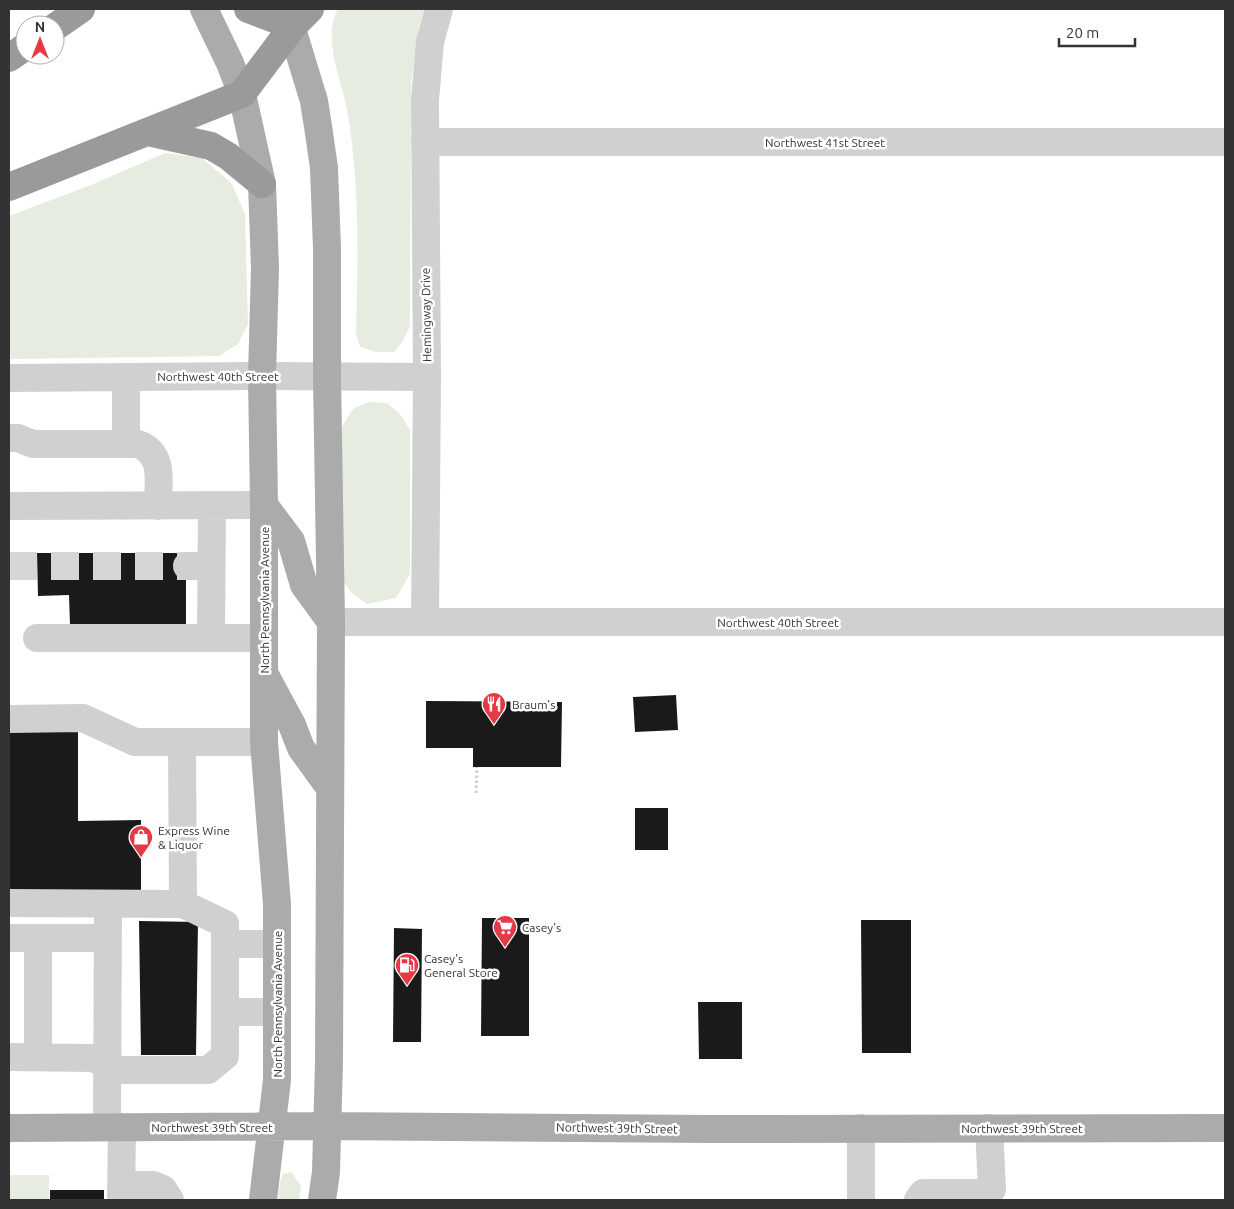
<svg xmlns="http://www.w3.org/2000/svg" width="1234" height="1209" viewBox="0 0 1234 1209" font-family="Ubuntu,sans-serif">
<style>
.green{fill:#e6ecdf}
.building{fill:#1a1a1a}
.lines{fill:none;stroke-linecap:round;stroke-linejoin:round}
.minor-tunnel{stroke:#d6d6d6;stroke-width:28;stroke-dasharray:28 14;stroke-linecap:butt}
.path{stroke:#cdcdcd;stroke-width:3;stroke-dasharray:2.5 2.5;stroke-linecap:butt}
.minor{stroke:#d0d0d0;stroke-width:28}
.major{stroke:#ababab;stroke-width:28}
.highway{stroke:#9a9a9a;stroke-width:28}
.labels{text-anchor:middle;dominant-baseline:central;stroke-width:5;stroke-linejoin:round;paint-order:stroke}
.street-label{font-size:12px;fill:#333;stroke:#fff}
.poi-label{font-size:12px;fill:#333;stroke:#fff;text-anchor:start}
</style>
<rect width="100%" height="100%" fill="#fff"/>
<path class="green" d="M338,9H424L419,27L411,84L410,326L403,341L394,352H376L360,347L356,334C358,258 360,184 347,109C341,79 322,38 338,9Z
M165,153L202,158L232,184L245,215L248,324L238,344L219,356L9,359V216L91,185Z
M369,402L387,403L400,414L410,430V574L396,598L367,604L352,593L341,579L342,427L353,409Z
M291,1172L301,1186L299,1200H278L280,1182L283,1174Z
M9,1175H49V1200H9Z"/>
<path class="building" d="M37,553H186V624L70,625L69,595L38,596Z
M676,695L678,730L635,732L633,697Z
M426,701L562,702L561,767H473V748H426Z
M9,728H78V821L141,820V891H9Z
M635,808H668V850H635Z
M482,918H529V1036H481Z
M861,920H911V1053H862Z
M139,921L198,922L196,1055H141Z
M394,928L422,929L421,1042H393Z
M698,1002H742V1059H699Z
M50,1190H104V1200H50Z"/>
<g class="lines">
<path class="minor-tunnel" d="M9,566H187"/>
<path class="path" d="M476,793L477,767
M442,978L482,977"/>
<path class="minor" d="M425,142H1225
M126,377V444
M9,378L262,376L427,377
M9,438H18L33,444H138C165,454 158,482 158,506
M9,506L264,505
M187,566H211
M331,622H1225
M425,622L427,377L425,100L430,42L439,9
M37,638H264
M211,638L212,505
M9,719L83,718L135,742H264
M9,903L183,904L182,742
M183,904L225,924V1012H277
M9,938H108
M38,938V1057
M225,944H277
M9,1057L92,1058L120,1070H208L225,1056V1012
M107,1127L108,904
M122,1185H153L163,1189L170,1200
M121,1200L122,1127
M861,1200V1128
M918,1200L923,1193H985L992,1189L989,1128"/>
<path class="major" d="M204,9L230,63L242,94L262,184L265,268L262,376L264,505V742L277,904V1080L263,1200
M286,9L314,101L319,133L324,168L327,249V377L331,622L329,1062L326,1172L322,1200
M264,505L291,541L304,585L331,622
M265,675L292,725L301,748L330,788
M9,1128L327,1126L712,1129L1225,1128"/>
<path class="highway" d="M248,9L293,26
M55,27L81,9
M9,58L25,47
M148,132L211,146L228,156L262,184
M9,187L242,94L293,26L310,9"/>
</g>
<defs>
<g id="restaurant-pin" transform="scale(1.25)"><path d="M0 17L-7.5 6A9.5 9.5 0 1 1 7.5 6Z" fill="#e63946" stroke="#fff"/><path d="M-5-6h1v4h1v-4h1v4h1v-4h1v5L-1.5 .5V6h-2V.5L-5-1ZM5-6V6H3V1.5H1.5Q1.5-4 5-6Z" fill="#fff"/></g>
<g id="shop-pin" transform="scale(1.25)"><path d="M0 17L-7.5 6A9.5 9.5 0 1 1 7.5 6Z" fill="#e63946" stroke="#fff"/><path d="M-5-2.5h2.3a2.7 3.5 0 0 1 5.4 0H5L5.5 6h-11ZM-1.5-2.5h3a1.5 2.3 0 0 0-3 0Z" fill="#fff"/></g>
<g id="supermarket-pin" transform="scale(1.25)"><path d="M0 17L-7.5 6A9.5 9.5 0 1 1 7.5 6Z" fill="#e63946" stroke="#fff"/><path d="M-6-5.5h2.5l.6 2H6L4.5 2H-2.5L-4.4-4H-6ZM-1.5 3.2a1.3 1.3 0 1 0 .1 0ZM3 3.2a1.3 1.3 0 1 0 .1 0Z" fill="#fff"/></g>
<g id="fuel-pin" transform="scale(1.25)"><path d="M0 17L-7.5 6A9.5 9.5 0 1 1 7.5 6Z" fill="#e63946" stroke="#fff"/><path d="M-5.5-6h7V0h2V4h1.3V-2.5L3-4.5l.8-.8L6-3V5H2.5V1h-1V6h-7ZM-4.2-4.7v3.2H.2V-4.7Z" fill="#fff"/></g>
</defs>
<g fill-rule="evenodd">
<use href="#restaurant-pin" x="494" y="704"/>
<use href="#shop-pin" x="141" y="837"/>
<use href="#supermarket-pin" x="505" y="927"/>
<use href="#fuel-pin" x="407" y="965"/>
</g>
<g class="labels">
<g class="street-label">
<text x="825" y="142">Northwest 41st Street</text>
<text transform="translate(426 315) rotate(-91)">Hemingway Drive</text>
<text x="218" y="376">Northwest 40th Street</text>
<text transform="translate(264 600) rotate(-90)">North Pennsylvania Avenue</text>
<text x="778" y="622">Northwest 40th Street</text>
<text transform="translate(277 1004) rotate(-90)">North Pennsylvania Avenue</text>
<text x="212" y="1127">Northwest 39th Street</text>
<text transform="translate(617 1128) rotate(1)">Northwest 39th Street</text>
<text x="1022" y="1128">Northwest 39th Street</text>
</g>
<g class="poi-label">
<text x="512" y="704">Braum's</text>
<text x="158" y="830">Express Wine<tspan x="158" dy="14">&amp; Liquor</tspan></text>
<text x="522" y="927">Casey's</text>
<text x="424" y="958">Casey's<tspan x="424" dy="14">General Store</tspan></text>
</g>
</g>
<rect width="1234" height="1209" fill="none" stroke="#333333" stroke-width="20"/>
<g transform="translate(40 40)"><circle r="24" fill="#ffffff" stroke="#adadad"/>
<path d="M0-4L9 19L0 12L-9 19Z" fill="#e63946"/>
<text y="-8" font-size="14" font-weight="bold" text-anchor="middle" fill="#333333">N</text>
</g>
<path d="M1059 38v8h76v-8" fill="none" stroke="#333333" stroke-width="2.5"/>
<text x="1066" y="38" font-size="15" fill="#333333" stroke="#ffffff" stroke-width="4" paint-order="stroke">20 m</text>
</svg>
